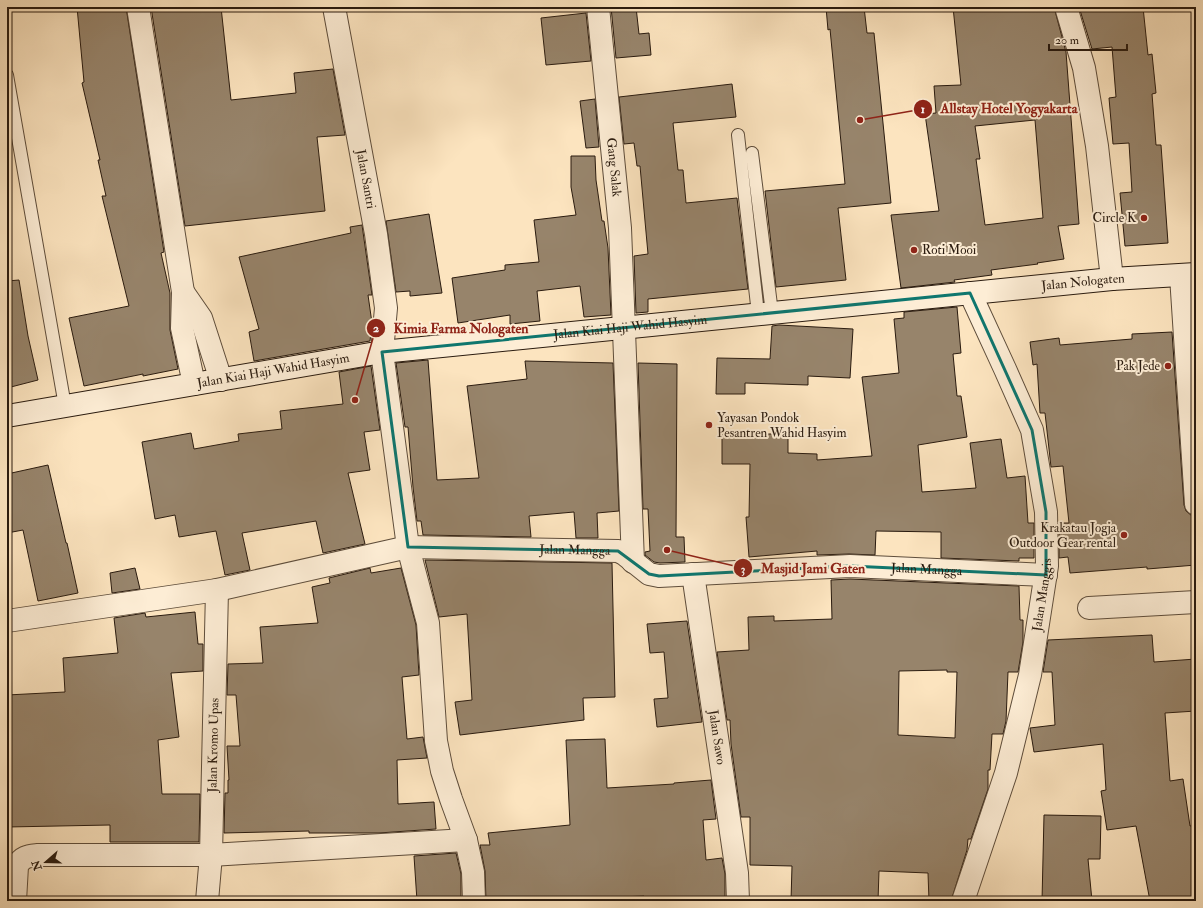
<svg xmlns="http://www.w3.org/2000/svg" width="1203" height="908" viewBox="0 0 1203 908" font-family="'IM FELL Double Pica',serif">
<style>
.building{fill:#97846b;stroke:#2a1b0f;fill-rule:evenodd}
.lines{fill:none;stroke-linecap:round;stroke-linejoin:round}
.service-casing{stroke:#5e4d3b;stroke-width:14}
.minor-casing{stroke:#5e4d3b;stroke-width:24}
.tertiary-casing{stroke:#5e4d3b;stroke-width:24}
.secondary-casing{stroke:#2a1b0f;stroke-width:24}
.service{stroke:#fdedd5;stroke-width:12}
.minor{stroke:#fdedd5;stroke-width:22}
.tertiary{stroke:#fdedd5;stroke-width:22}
.secondary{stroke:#fdedd5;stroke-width:22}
.marked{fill:none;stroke:#0f766e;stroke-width:3;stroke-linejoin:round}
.poi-dot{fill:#8f2418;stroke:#fdedd5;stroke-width:1.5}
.labels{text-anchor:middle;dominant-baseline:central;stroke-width:4;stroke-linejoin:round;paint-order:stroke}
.street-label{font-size:13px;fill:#2a1b0f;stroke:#fdedd5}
.poi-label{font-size:13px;fill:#2a1b0f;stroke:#fdedd5;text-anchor:end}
.leader{fill:none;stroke:#8f2418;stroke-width:1.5}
.callout-dot{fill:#8f2418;stroke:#fdedd5;stroke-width:1.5}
.mark-label{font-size:12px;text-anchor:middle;font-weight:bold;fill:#fff}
.callout-label{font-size:14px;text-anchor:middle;font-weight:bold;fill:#8f2418;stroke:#fdedd5;stroke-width:4;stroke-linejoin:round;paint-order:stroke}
</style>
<rect width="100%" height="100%" fill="#fce4bf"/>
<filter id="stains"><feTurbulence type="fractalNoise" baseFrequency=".005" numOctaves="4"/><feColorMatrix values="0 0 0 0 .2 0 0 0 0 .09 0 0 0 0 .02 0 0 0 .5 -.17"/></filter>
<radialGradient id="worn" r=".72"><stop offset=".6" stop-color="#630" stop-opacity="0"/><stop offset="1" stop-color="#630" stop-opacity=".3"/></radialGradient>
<path class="building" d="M77,7H126L164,252L161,253L170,293V330L178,369L143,376V374L84,386L69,318L129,306L102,196H106L98,160H100L82,83L84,82Z
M151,7H221L231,100L296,93L294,73L333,69L345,135L317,137L325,211L185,226Z
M611,7H636L639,34L649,33L651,55L616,58Z
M826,7H864L867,33H874L891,203L838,208L846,280L776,287L765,191L845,184L830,29L828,30Z
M953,7H1054L1066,52L1079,224L1058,226L1064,259L1037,263L1038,264L991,270L992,275L954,280L955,282L901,288L891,215L939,211L925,114L936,113L934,86L961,85ZM1035,120L1043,218L985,225L976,159H980L975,126Z
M1079,7H1143L1148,55L1152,54L1156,93L1152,94L1156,145H1161L1168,243L1125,246L1120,193L1132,192L1129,143L1113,144L1109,98L1116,97L1112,47L1092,49Z
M586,13L591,61L546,65L541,18Z
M732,84L736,117L673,123L678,170H683L686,203L737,198L748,289L648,299V312L636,313L634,256L648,254L640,166H637L634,143L624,144L619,97Z
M595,99L599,147L586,148L580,101Z
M571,156H595L596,180L602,221H604L608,248L611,315L584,317L580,286L537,291L540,321L510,324V315L458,323L452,278L505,270V265L539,262L534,220L576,215L571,187Z
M429,214L442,293L410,296V291L396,292L386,221Z
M362,225L372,295H368L372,323L370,341L254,361L249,332L259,329L239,257L351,233L350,227Z
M19,280L28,336L38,380L7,388V281Z
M957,307L961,353L953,354L957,396H961L967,437L918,445L922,492L976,488L970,443L1001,439L1007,478L1025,476L1028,523H1034V558H1019V561L941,558V532L876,531L875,555L849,554L817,555V551L749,557L746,517H749L750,464H722V434H788V453L817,454V460L872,456L862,377L899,373L894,319L904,318V312Z
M779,325L853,329L850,378L808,376V385L745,383V394H716L717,358L770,359L772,326Z
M1172,332L1184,505L1186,511L1192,516L1196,565L1147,569V567L1070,573L1068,557L1059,558V523H1069L1063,466L1051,467L1045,413H1040L1037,364L1033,365L1030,342L1059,338L1060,345L1132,339V334Z
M428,360L437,480L479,478L467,386L527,379L525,361L613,363L619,511L597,513L598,538H576L574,512L529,516L531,537L423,535L421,521H417L413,487L408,427H405L396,363Z
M638,363L677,364L676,537H684L685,562L660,563L654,562L645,555V552L650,551L648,509H643Z
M371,366L380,430L364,432L370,470L348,473L365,544L323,553L316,521L242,533L250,570L225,575L216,531L179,537L175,515L155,519L142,442L191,433L194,449L239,441L238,434L282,429L280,411L343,404L339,372Z
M48,465L66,543H67L78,593L38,601L23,530L7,533V474Z
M425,560L612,563L615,697L583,698L584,720L460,735L455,702L472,700L467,614L439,617Z
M135,568L140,589L112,593L110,573Z
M370,568L371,573L401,568L416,625L419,675L402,677L407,739L423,737L427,758L397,760L398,804L434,802L436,829L379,833H309V831L224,833L225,793H228V780H229L227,746H240L236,695H227L228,664L263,663L260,627L318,623L312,587L330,583L329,578Z
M850,579L1019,586L1020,620H1023V642L1018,672H1008L1006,721L1003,734H992L990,770H988V789L971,839H968L967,850L951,901H929L928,873L879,871L878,901H791L792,866L750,865V817H741L731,744L730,720H727L717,652L749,650L748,617L774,616V621L832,619L831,580ZM947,670V672H957L955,738L898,735L899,671Z
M195,612L198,644H203V671L171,673L179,737L158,740L162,794H200L199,842H110V825L7,827V695L65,692L63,658L118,653L114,618L145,613L146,617Z
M687,621L702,722L657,727L654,699L668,698L664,652L650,653L647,624Z
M1152,635L1154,662L1196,659V711L1165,713L1170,781L1183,779L1190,826L1196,825V898L1178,901H1150L1136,826L1107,830L1101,791L1106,790L1103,744L1034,752L1030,728L1055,725L1052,672H1043L1048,640Z
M605,739L607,788L674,784V783L711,780L716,819L703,820L706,860L722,858L725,874V901H644V896L575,899V901H486L485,871L480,845H490L488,833L570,825L566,740Z
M1044,815L1101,816L1100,859H1088L1092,901H1042Z
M456,853L461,874V901H417L414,856Z"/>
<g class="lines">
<g class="service-casing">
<path id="service" d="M7,75L65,406
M738,135L758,314
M752,153L772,313"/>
</g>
<g class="minor-casing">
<g id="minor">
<path d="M138,7L183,292L182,328L194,384"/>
<path id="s1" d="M334,7L376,234L386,308L382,352L408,547L428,623L436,741L442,771L451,799L466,840L473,872L474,901"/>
<path id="s2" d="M598,7L620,228L633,562"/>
<path d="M1066,7L1084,68L1097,146L1112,279"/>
<path d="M1181,276L1196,504"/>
<path d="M183,292L201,318L221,380"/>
<path id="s3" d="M693,574L737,873L738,901"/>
<path d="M1089,608L1196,602"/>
<path id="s4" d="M7,621L217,590L408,547L618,551L624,554L649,574L659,576L850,566L1046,575"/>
<path d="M15,901L17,866C22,856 29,856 38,855H211L466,840"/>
<path id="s5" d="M207,901L211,855L217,590"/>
</g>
</g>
<g class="tertiary-casing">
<g id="tertiary">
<path id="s6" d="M963,901L1006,773L1030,675L1047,566L1046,512L1032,430L1005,369L970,293"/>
</g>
</g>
<g class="secondary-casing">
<g id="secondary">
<path id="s7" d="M7,416L382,352L1112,279L1196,274"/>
</g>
</g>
<use href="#service" class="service"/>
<use href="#minor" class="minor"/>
<use href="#tertiary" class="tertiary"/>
<use href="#secondary" class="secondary"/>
</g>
<path class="marked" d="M970,293L1032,430L1046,512V575L850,566L659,576L649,574L618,551L408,547L382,352Z"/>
<g class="poi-dot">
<circle cx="1144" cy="218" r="4"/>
<circle cx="914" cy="250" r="4"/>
<circle cx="1168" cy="366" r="4"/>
<circle cx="709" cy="425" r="4"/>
<circle cx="1124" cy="535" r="4"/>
</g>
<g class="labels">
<g class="street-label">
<text stroke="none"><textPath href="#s2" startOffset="161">Gang Salak</textPath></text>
<text stroke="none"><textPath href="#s1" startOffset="175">Jalan Santri</textPath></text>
<text stroke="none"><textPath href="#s7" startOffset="1085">Jalan Nologaten</textPath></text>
<text stroke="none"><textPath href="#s7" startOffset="630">Jalan Kiai Haji Wahid Hasyim</textPath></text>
<text stroke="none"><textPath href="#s7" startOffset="270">Jalan Kiai Haji Wahid Hasyim</textPath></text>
<text stroke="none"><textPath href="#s4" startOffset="575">Jalan Mangga</textPath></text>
<text stroke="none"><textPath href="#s4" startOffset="935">Jalan Mangga</textPath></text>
<text stroke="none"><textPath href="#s6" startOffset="317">Jalan Manggis</textPath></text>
<text stroke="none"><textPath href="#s3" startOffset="165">Jalan Sawo</textPath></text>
<text stroke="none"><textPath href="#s5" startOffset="156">Jalan Kromo Upas</textPath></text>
</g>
<g class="poi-label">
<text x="1136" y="218">Circle K</text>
<text x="922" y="250" text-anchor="start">Roti Mooi</text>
<text x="1160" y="366">Pak Jede</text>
<text x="717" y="418" text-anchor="start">Yayasan Pondok<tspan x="717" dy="15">Pesantren Wahid Hasyim</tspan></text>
<text x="1116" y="528">Krakatau Jogja<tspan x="1116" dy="15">Outdoor Gear rental</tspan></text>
</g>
</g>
<path class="leader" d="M860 120L923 109M355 400L376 328M667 550L743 568"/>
<g class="callout-dot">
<circle cx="860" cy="120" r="4"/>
<circle cx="355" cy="400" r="4"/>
<circle cx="667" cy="550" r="4"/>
<circle cx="923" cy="109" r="10"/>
<circle cx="376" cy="328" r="10"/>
<circle cx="743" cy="568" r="10"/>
</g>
<g class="mark-label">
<text x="923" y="113">1</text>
<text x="376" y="332">2</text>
<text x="743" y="573">3</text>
</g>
<g class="callout-label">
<text x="1009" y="113">Allstay Hotel Yogyakarta</text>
<text x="461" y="333">Kimia Farma Nologaten</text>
<text x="813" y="573">Masjid Jami Gaten</text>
</g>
<rect width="1203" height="908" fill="none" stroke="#fce4bf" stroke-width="24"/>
<rect x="8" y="8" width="1187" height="892" fill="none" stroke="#2a1b0f" stroke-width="2"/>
<rect x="12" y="12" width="1179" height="884" fill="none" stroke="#2a1b0f"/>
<g transform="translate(46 862) rotate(250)" stroke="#fdedd5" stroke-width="3" paint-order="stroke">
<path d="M0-3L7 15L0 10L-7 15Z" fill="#2a1b0f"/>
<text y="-6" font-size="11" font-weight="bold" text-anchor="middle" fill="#2a1b0f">N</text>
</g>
<path d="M1049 44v6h78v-6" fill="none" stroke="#2a1b0f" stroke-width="2"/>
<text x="1055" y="44" font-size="12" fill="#2a1b0f" stroke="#fdedd5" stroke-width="3" paint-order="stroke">20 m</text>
<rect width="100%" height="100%" filter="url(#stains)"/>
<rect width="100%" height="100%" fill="url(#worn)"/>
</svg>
